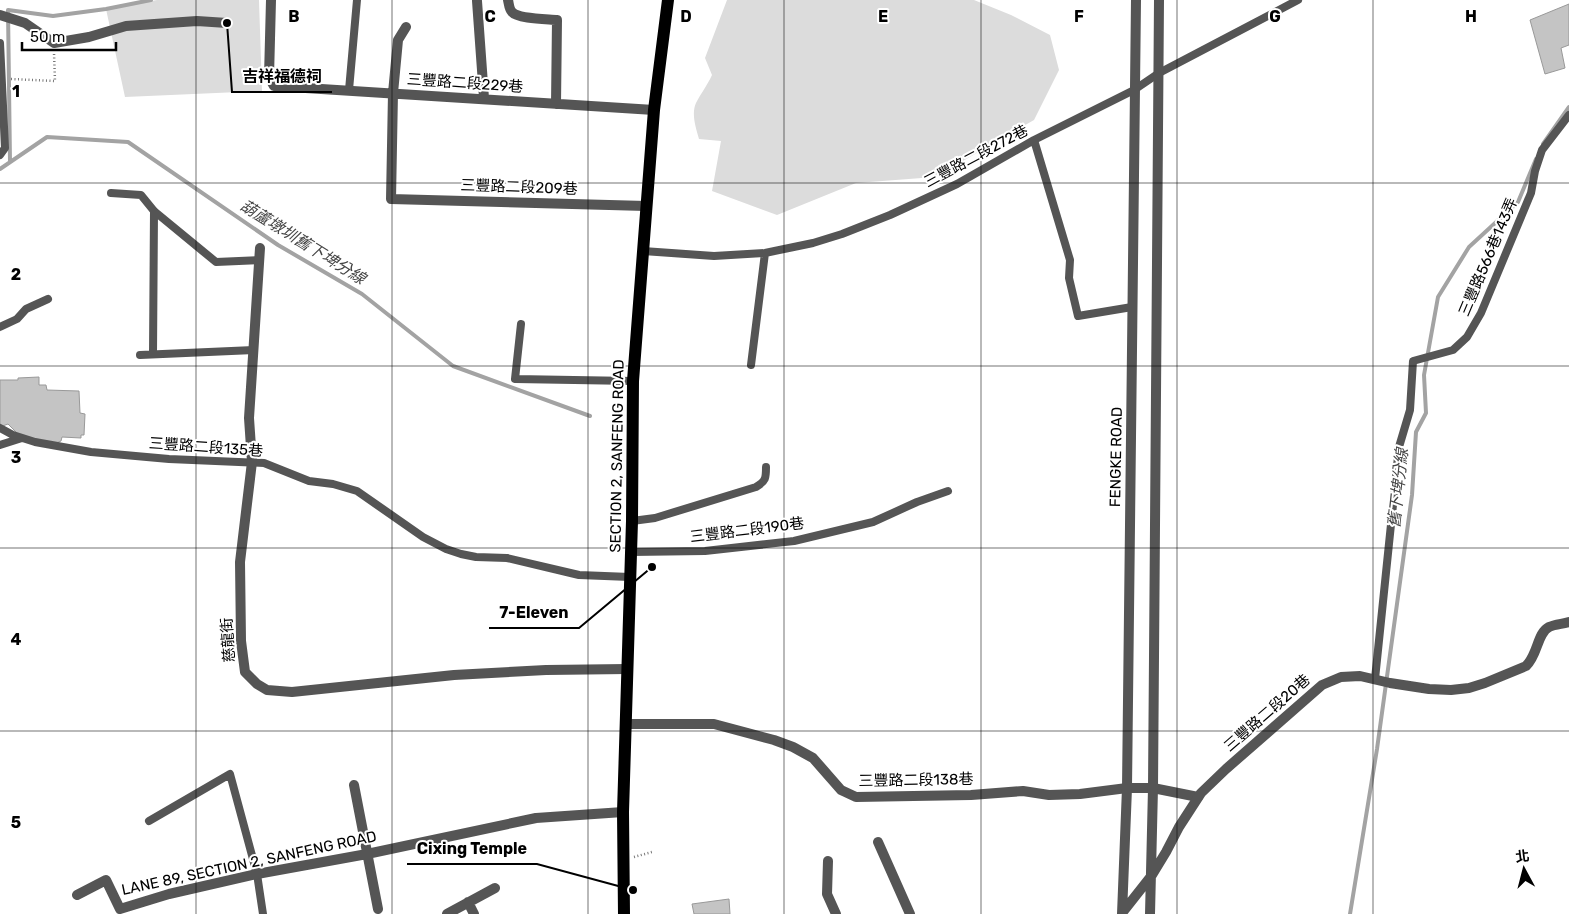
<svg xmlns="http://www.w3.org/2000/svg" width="1569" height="914" viewBox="0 0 1569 914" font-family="Rubik,'Noto Sans TC',sans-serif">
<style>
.green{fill:#dcdcdc}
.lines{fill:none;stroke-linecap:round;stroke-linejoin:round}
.stream{stroke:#a3a3a3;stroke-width:4}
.building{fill:#c4c4c4;stroke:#999}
.path{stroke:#777;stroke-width:2.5;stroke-dasharray:1 2.5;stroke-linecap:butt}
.service{stroke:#555;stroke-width:8}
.pedestrian{stroke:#555;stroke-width:10}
.minor{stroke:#555;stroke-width:10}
.tertiary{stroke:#555;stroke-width:10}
.primary{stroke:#000;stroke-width:12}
.grid{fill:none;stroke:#000;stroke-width:1;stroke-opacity:0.55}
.labels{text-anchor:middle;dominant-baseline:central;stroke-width:4;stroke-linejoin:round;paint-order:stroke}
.street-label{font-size:15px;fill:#000;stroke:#fff}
.water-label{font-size:16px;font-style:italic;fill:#444;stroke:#fff}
.grid-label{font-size:16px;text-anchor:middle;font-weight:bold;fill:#000;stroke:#fff;stroke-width:4;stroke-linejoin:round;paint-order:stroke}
.leader{fill:none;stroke:#000;stroke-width:2}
.callout-dot{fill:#000;stroke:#fff;stroke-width:2}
.callout-label{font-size:16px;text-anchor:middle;font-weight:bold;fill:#000;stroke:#fff;stroke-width:4;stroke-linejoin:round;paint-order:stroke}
</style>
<rect width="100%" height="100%" fill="#fff"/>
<path class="green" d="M157,0H259L262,91L125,97L106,9Z
M727,0H974L1011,15L1050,35L1059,70L1034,120L935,177L856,183L777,215L712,191L721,141L699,139C696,128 691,114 696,103C701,93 707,86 712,75L705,58Z"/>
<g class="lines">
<path class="stream" d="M1543,144L1569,107
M10,162L8,10L53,16L106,9L151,0
M0,169L47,137L128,142L278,245L362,294L453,366L590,416
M1350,914L1377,749L1412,495L1416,432L1426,413L1424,375L1438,297L1469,247L1518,202L1536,159"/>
</g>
<path class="building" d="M1569,4V45L1561,48L1565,68L1545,74L1530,20Z
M39,377V385H46L47,390L79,391L80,413L85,414L84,435H81V438L62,437L61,441L54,444L19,435L8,424L0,427V380H18V378Z
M729,899L730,914H694L692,904Z"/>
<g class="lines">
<path class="path" d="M11,79L55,81L54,53
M634,857L652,852"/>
<path class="service" d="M0,43L5,148L0,155
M349,90L357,0
M1034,140L1070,260L1069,278L1078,316L1132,307
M111,193L141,195L154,211L216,262L259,260
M643,251L714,256L765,253L813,243L842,234L890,215L957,184L1034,140L1134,90L1159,73L1298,0
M521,324L515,379L633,381
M0,327L17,319L26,309L48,299
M153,354L154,211
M140,355L254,350
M751,365L765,253
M0,428L13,435L35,442L91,452L169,459L264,463L309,481L333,484L357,491L423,537L446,549L461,554L476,557L507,558L579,575L630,577
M0,445L22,438
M632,521L655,518L756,487C766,481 766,478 766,467
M631,552L705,551L794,541L873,522L917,502L948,491
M1375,679L1399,447L1410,410L1413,361L1453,350L1467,337L1481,313L1531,193L1535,171L1542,150L1569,115
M149,821L230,774L257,874L263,914"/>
<path class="pedestrian" d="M0,15L25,23L54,43L89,37L126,26L197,21L227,23"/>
<path class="minor" d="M271,0L269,77L274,86L654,110
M508,0C509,4 509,9 512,12C518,19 547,19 557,20L556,104
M477,1L484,98
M406,27L398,40L393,93L391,199L646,206
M260,248L249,418L252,462L240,562L241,641L245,672L257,684L267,690L292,692L454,675L546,670L627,669
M626,724H714L774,740L793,747L813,758L841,790L856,797L971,795L1023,791L1049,795L1080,794L1127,788H1153L1198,797
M354,785L378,909
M878,842L910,914
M828,861L827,894L836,914
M77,895L106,880L120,909L169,894L257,874L367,854L536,818L623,812
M468,902L474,914
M447,914L495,888"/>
<path class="tertiary" d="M1122,913L1152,875L1166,852L1179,827L1201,793L1226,769L1322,685L1341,677L1360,676L1390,683L1429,689L1451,690L1469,688L1485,683L1526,666C1538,655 1537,633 1549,627C1555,624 1563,624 1569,622
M1122,914L1127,788L1136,0
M1150,914L1153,788L1159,0"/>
<path class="primary" d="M624,914L623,812L632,521L633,381L654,110L668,0"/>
</g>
<path class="grid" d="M196,0V914M392,0V914M588,0V914M784,0V914M981,0V914M1177,0V914M1373,0V914M0,183H1569M0,366H1569M0,548H1569M0,731H1569"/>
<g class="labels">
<g class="street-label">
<text transform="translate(465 83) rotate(4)">三豐路二段229巷</text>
<text transform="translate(976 156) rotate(-28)">三豐路二段272巷</text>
<text transform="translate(519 187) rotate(2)">三豐路二段209巷</text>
<text transform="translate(1488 257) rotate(-67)">三豐路566巷143弄</text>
<text transform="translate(206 447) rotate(4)">三豐路二段135巷</text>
<text transform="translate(617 456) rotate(-89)">SECTION 2, SANFENG ROAD</text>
<text transform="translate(1116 457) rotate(-89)">FENGKE ROAD</text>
<text transform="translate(747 530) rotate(-7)">三豐路二段190巷</text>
<text transform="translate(228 640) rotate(-94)">慈龍街</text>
<text transform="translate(1267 713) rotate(-41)">三豐路二段20巷</text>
<text transform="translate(916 780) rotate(-1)">三豐路二段138巷</text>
<text transform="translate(249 863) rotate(-12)">LANE 89, SECTION 2, SANFENG ROAD</text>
</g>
<g class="water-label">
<text transform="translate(303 242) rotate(32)">葫蘆墩圳舊下埤分線</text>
<text transform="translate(1398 488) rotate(-84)">舊下埤分線</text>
</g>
</g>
<g class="grid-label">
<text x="294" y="22">B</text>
<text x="490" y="22">C</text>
<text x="686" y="22">D</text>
<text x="883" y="22">E</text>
<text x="1079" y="22">F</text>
<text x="1275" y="22">G</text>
<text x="1471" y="22">H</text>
<text x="16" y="97">1</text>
<text x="16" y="280">2</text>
<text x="16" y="463">3</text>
<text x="16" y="645">4</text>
<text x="16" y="828">5</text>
</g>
<path class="leader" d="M227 23L232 92H332M652 567L579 628H489M633 890L537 864H407"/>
<g class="callout-dot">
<circle cx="227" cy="23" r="5"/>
<circle cx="652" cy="567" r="5"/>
<circle cx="633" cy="890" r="5"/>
</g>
<g class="callout-label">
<text x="282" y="82">吉祥福德祠</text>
<text x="534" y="618">7-Eleven</text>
<text x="472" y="854">Cixing Temple</text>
</g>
<g transform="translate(1524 869) rotate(353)" stroke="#ffffff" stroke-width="4" paint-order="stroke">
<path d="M0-4L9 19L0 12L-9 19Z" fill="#000000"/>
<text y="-8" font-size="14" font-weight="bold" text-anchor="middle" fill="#000000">北</text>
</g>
<path d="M22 42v8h94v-8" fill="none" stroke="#000000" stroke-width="2.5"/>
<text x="30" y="42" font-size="15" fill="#000000" stroke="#ffffff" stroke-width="4" paint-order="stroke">50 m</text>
</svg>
